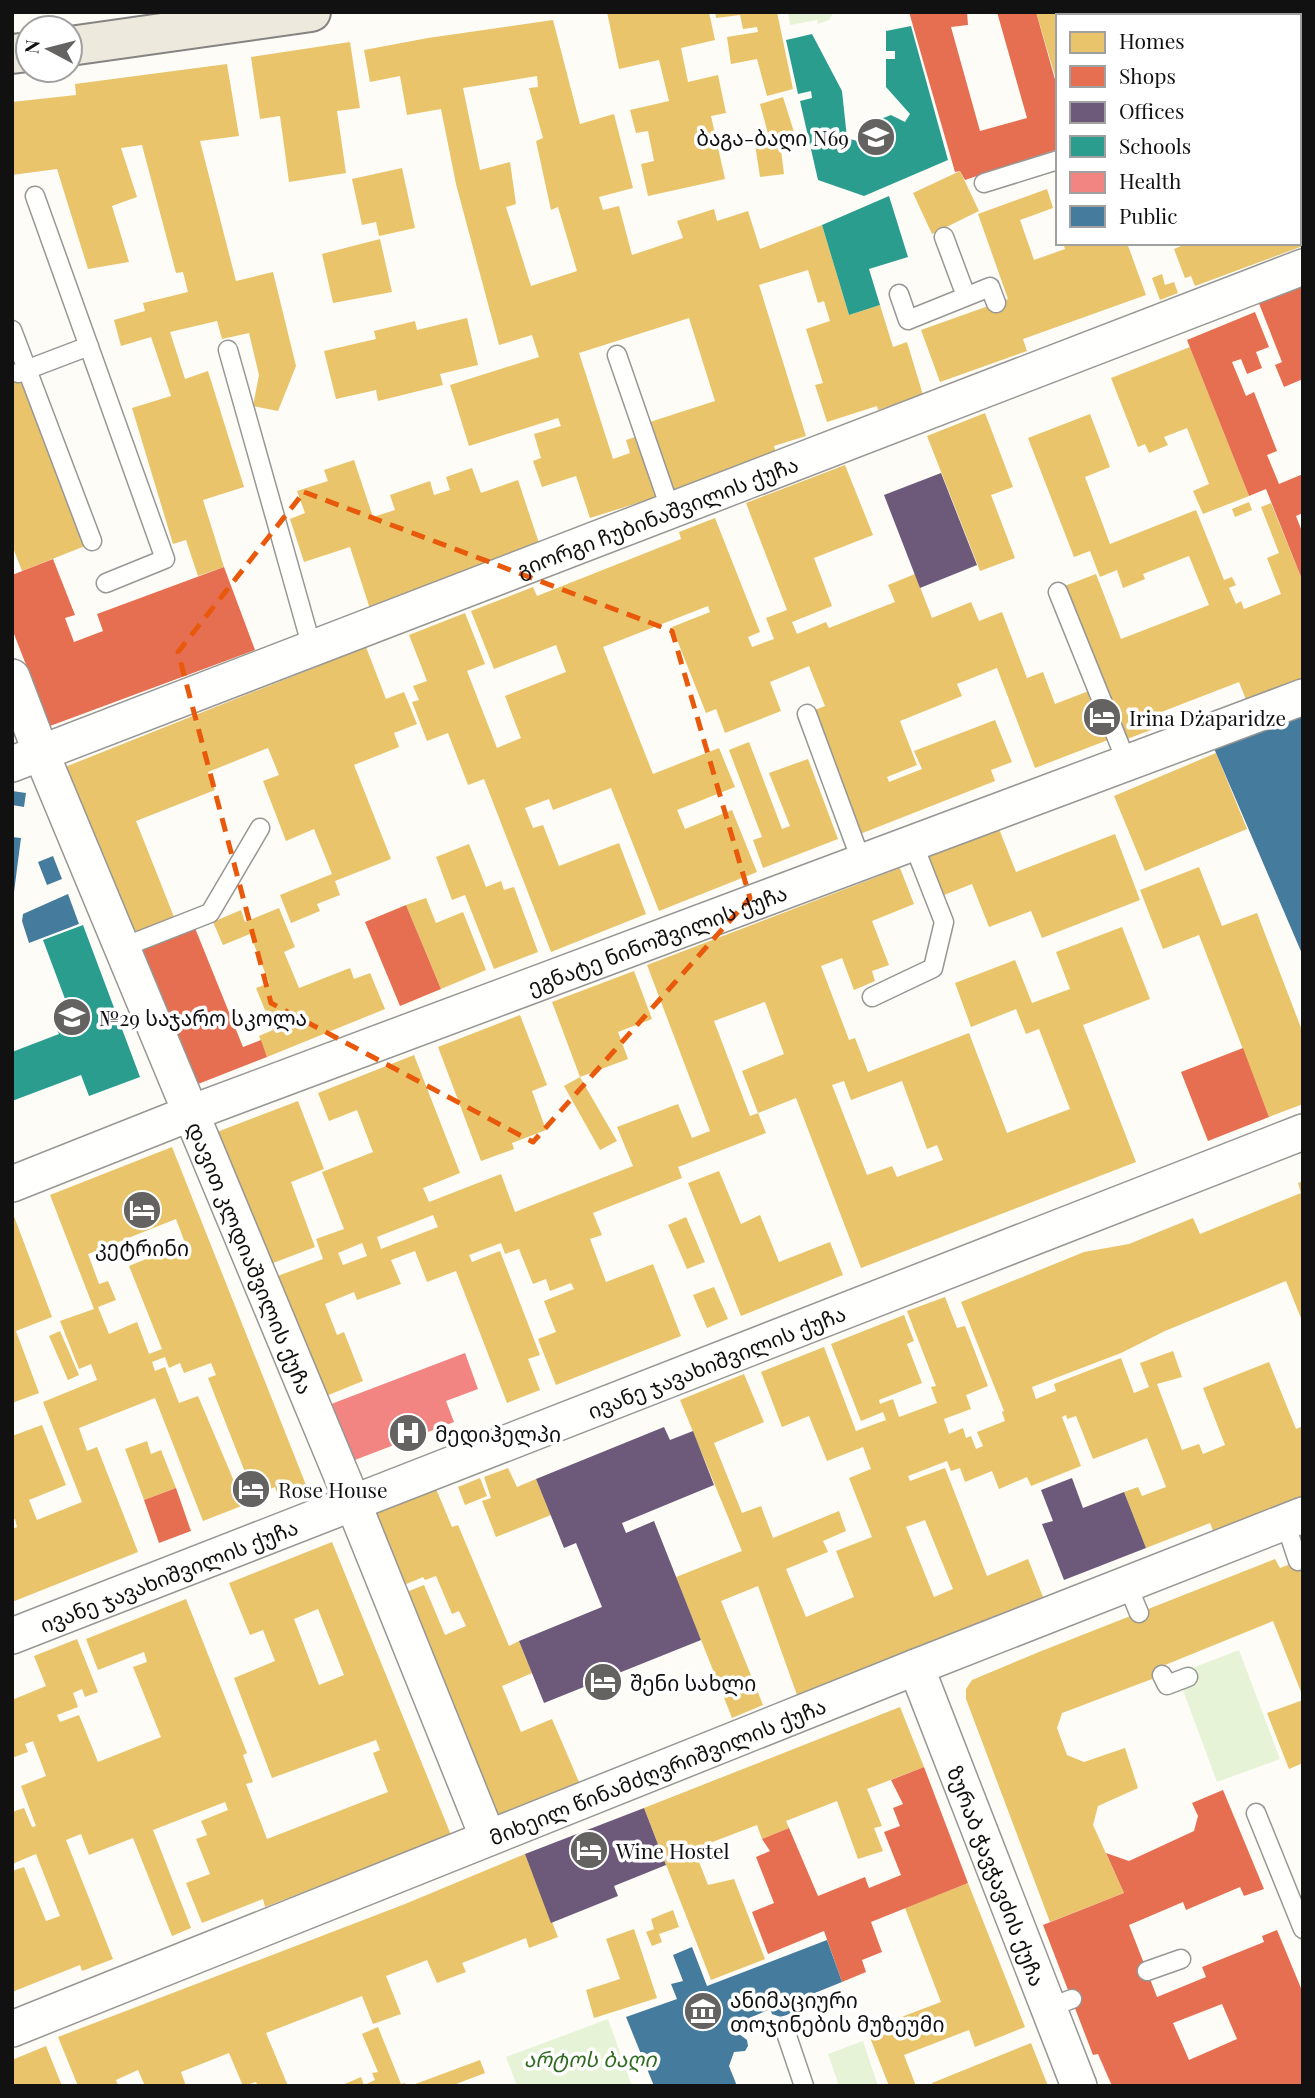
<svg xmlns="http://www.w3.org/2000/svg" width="1315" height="2098" viewBox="0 0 1315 2098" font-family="'Playfair Display','Noto Sans Georgian',serif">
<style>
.green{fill:#e7f3d7}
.homes{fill:#e9c46a;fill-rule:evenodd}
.shops{fill:#e76f51;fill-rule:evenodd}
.offices{fill:#6d597a}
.schools{fill:#2a9d8f}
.health{fill:#f28482}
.public{fill:#457b9d}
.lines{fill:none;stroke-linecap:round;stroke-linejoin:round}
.lane-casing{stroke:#979795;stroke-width:21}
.street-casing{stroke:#979795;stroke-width:38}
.secondary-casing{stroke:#8e8d8b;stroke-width:42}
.primary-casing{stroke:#858482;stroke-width:42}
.lane{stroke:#fffffe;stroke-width:18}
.street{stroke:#fffffe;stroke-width:35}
.secondary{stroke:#f6f4eb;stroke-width:38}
.primary{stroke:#ede9dc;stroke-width:38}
.marked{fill:none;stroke:#e8590c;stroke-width:5;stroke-dasharray:14 9;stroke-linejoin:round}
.labels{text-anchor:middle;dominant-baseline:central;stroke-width:7;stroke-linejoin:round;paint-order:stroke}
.poi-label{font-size:21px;fill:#111;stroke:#fff;text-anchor:start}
.street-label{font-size:21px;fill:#111;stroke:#fff}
.park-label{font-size:21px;font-style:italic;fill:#2f6b1f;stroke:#fff}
</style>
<rect width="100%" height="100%" fill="#fdfcf7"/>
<path class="green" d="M788,12H834L829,20L818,24L817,20L790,25Z
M1239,1650L1280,1759L1217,1782L1177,1674Z
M608,2019L632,2086H517L506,2057Z
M863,2041L878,2086H839L828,2054Z"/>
<path class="homes" d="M607,12H709L715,40L681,48L688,82L718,75L726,113L711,116L725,179L648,196L641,164L654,161L648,131L636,133L630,110L669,101L659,60L619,69Z
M715,12H777L793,89L767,96L757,59L731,64L727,37L758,32L757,27L743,29L740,15L716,18Z
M1036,12H1074V16H1058V86Z
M1128,12H1240V14L1128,16Z
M553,20L580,124L614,114L633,188L599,197L603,210L619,206L632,255L683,238L677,221L714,209L717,221L748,211L760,249L822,225L849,315L880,305L893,347L907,342L923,395L878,410L877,406L827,422L815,385L823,383L806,329L830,321L824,301L818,303L808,270L759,285L806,436L774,446L777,456L671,494L650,422L715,401L689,318L579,353L613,459L630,453L626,440L641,435L660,496L590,518L576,476L542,487L533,461L541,458L534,434L561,426L558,418L469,446L450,385L539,357L532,335L499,345L456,184L441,109L407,115L400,76L370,82L364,50L428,38ZM537,76L538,87L529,88L543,138L536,141L551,210L558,207L577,271L531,286L506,207L516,204L510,162L480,170L463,88Z
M350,42L360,108L337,111L346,173L289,182L280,116L260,119L251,57Z
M227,64L239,136L200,141L236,281L273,272L296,366L278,411L253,406L259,375L249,333L222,339L217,321L170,332L185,379L208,371L244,487L203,500L224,567L198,576L186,540L173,544L132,408L171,396L151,337L121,346L114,320L145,311L143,303L188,292L183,272L176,273L142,145L121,148L137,197L112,206L129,262L88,269L57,169L12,175V102L76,95L75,84Z
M783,97L798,145L781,150L784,174L760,177L755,144L770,141L760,104Z
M402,168L415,228L379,236L376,222L362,225L352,179Z
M960,171L979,211L932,234L913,193Z
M1047,189L1053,208L1020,220L1034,260L1065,249L1063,243H1127L1146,295L1023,339L1027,351L940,382L921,330L1008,299L978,214Z
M1299,207L1303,215V246L1195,286L1191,276L1185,278L1174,249L1188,243H1299Z
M380,239L392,292L333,303L322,254Z
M1162,274L1165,285L1174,282L1178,293L1160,300L1152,278Z
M467,318L478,365L440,374L443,385L378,401L376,390L336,399L324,351L376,339L374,331L415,321L417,330Z
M1190,347L1249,496L1203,514L1193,491L1209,484L1187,428L1164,437L1168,445L1149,453L1145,444L1138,447L1111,378Z
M12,359L85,546L22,571L12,545Z
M985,413L1013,487L991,495L1015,558L980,571L927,436Z
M1090,414L1110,467L1085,477L1110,544L1196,510L1224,580L1232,577L1236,585L1229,588L1236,604L1241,601L1244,609L1281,594L1267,558L1279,553L1261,507L1271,503L1303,582V679L1247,702L1239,682L1151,716L1156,728L1122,741L1062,587L1096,574L1121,639L1209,605L1189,556L1143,574L1145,579L1123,588L1117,570L1100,577L1090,551L1074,557L1028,438Z
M354,460L373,517L395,510L390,495L430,481L434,495L450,490L446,477L472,468L481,493L518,480L542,552L370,609L350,547L304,562L290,519L305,513L297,491L328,481L324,470Z
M845,465L873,535L814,558L832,606L792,622L797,634L826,622L829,628L895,602L888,585L915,574L932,618L971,602L979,621L1002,612L1027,678L1043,672L1055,704L1094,689L1113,738L1035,768L997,668L957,684L962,696L900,721L917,765L887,777L889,782L922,769L914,751L995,720L1012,762L991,770L995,781L860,834L812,711L825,706L809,666L770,682L781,711L725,733L716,709L706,713L672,627L710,612L708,606L603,647L653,774L719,748L735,787L677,810L685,829L732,810L757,872L659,911L611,788L553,810L549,799L525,808L533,828L543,825L559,866L619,843L646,914L551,952L484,779L468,785L448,733L427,741L412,702L419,700L413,686L427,681L409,635L465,613L485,664L467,671L497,748L521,738L505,696L566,672L556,645L494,669L471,611L533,587L537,596L681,539L679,532L715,518L760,632L748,637L752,647L774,639L766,618L787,610L746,503Z
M1249,502L1252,510L1235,517L1232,509Z
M366,647L386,699L404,692L417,724L394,733L399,747L354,765L391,859L335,881L340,895L317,904L320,911L291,923L280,895L332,874L314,829L286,841L263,781L279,775L268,748L208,772L215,790L136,821L176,922L133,939L65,767Z
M749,742L782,829L790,826L769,773L808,759L838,839L763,868L753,840L762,837L729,750Z
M1216,753L1247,829L1145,871L1114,796Z
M999,829L1016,872L1115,834L1140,900L1042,938L1031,911L989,927L972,884L939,897L924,859Z
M469,844L486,887L501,881L504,890L514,887L538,952L494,969L465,895L452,900L436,857Z
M1199,867L1222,926L1257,913L1303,1033V1104L1269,1117L1199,935L1163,949L1140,890Z
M900,868L914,904L872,921L889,965L872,971L875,981L854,990L842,958L821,966L849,1040L855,1038L868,1072L969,1033L1007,1133L1070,1109L1039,1029L1026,1034L1016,1009L971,1027L955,983L1015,960L1032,1003L1070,989L1056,952L1122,927L1150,999L1083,1025L1136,1162L861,1268L796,1098L758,1113L742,1071L784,1054L765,1002L714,1021L750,1116L758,1113L766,1133L678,1167L682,1178L593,1213L602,1235L590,1239L606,1282L653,1264L681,1336L556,1385L538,1339L556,1332L544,1301L574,1289L571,1283L550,1291L546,1279L533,1284L519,1249L505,1254L501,1243L469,1255L472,1262L500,1251L540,1355L528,1359L540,1390L507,1403L456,1271L427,1282L415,1251L391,1260L401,1284L357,1300L354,1292L325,1304L337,1335L344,1332L363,1381L321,1398L275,1277L323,1259L316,1239L344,1229L322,1172L373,1152L357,1110L329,1121L318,1093L414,1055L460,1173L423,1188L429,1202L501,1174L515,1212L540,1202L633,1166L617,1127L678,1104L692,1138L710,1131L647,965ZM844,1081L851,1100L902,1081L927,1149L937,1145L943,1160L897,1177L892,1166L867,1175L832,1085ZM433,1215L438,1227L381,1249L377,1237ZM362,1243L367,1256L343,1265L338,1253Z
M426,898L436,923L463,912L486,970L441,989L406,905Z
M279,908L295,947L284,952L299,988L350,968L354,979L370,973L385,1009L267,1057L259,1036L273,1030L256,988L269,983L250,934L223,945L213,922L241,910L245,922Z
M634,971L652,1019L618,1032L628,1059L580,1077L552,1002Z
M520,1015L547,1085L532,1091L546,1130L512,1143L514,1149L481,1161L438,1047Z
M580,1077L617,1141L600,1150L564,1086Z
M298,1101L324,1169L291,1182L315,1247L268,1265L217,1132Z
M172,1147L306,1485L278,1496L275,1487L254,1495L208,1378L216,1375L211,1363L184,1373L180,1363L169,1368L165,1357L152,1362L155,1371L165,1367L179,1403L198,1396L244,1505L203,1521L155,1398L79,1428L87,1451L97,1447L138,1552L12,1602V1529L17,1527L15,1519L12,1520V1436L42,1425L66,1485L29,1500L37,1520L82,1502L43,1402L97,1380L91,1364L79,1369L60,1321L94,1309L50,1195ZM176,1219L185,1243L129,1266L162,1349L149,1354L137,1322L109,1334L98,1307L116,1300L108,1281L99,1284L88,1254Z
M719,1171L741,1224L760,1215L779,1262L830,1242L843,1275L741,1316L688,1183Z
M1303,1181V1323L1286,1281L1165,1331L1121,1353L1032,1387L1036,1399L1056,1391L1054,1384L1121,1358L1134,1393L1149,1387L1140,1363L1173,1351L1182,1377L1157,1384L1182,1450L1199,1444L1203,1454L1225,1445L1203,1388L1269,1362L1296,1429L1303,1426V1501L1215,1536L1210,1523L1146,1548L1124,1492L1138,1487L1142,1496L1166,1487L1147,1438L1093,1459L1076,1416L1067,1419L1066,1415L1062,1417L1081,1466L1031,1486L1027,1477L999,1489L992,1471L965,1482L960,1468L951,1471L947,1461L908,1476L910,1481L945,1468L987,1576L1028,1559L1043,1597L797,1695L758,1586L721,1601L763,1705L732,1718L676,1577L742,1551L680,1400L744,1374L764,1422L714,1443L742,1513L761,1506L773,1538L839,1511L846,1531L823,1541L828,1552L786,1569L806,1617L854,1597L836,1551L872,1537L849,1478L871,1469L863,1447L827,1461L809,1416L782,1427L761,1372L824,1347L856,1431L886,1420L883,1412L861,1421L831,1344L904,1315L914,1341L907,1344L922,1383L879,1400L880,1404L893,1399L899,1417L937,1403L931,1387L936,1386L907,1311L945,1297L957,1328L965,1326L988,1386L966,1395L971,1409L944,1419L949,1434L963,1428L966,1438L971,1436L976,1449L983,1446L977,1432L1005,1421L1002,1412L1004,1411L961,1302L1084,1252L1129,1244L1193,1218L1200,1234L1301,1193L1298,1183ZM925,1520L953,1589L934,1597L906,1527Z
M12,1211L52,1317L16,1331L39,1393L12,1403Z
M686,1217L705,1262L687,1269L668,1225Z
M714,1287L728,1319L707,1328L693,1295Z
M60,1331L79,1375L68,1380L49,1336Z
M147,1441L151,1454L161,1450L176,1488L144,1500L125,1449Z
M508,1468L517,1487L536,1479L551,1515L496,1537L482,1501L491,1498L484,1477Z
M480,1478L487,1496L465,1505L458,1487Z
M434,1484L452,1527L458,1525L509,1646L519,1641L532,1673L502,1686L521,1732L552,1719L579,1782L499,1814L485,1805L399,1595L424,1585L445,1635L466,1626L459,1611L452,1614L436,1576L425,1580L423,1577L397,1588L361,1514Z
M332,1542L451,1835L265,1907L263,1899L202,1923L186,1883L210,1874L196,1839L207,1835L201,1821L228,1810L225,1802L153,1830L191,1928L172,1936L133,1838L89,1855L81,1834L66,1840L113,1959L82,1971L80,1965L12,1992V1871L24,1867L46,1921L60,1916L36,1854L12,1864V1812L24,1808L32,1827L36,1826L21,1786L46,1776L33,1741L25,1744L28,1752L12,1758V1700L46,1686L34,1656L77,1639L98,1692L85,1697L82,1689L73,1693L78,1707L57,1715L60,1722L79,1715L98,1762L161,1737L133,1667L147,1662L144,1652L98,1670L86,1639L186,1599L247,1753L243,1755L253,1782L246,1784L267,1839L388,1792L373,1753L380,1750L376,1740L272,1778L234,1678L275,1661L263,1630L250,1635L229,1583ZM318,1609L344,1675L319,1685L294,1619Z
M1275,1559L1280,1568L1303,1559V1697L1273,1621L1165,1665L1168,1673L1062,1713L1057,1728L1067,1755L1084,1762L1125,1748L1138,1788L1098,1806L1093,1825L1124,1893L1050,1922L966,1699V1689L972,1680L1039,1652Z
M1303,1700V1763L1289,1769L1267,1713Z
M900,1707L924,1767L867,1789L882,1826L874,1828L883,1851L858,1859L837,1801L786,1821L789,1828L762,1839L757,1825L694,1849L708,1885L734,1879L765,1959L711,1980L644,1808Z
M525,1854L558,1937L529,1948L526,1938L462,1963L466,1972L437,1983L427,1960L386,1976L401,2014L373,2024L362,1996L266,2033L288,2086H258L256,2082L243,2086L229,2053L181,2072L186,2086H145L138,2070L116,2080L118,2086H78L58,2037L405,1904Z
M968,1883L1025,2027L975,2047L969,2030L904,2055L916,2086H889L867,2030L941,2002L905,1908Z
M673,1910L679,1927L659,1934L662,1942L652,1946L646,1932L654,1929L651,1919Z
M634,1929L657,1998L594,2018L586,1990L620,1979L606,1939Z
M378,2027L401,2084L405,2083L407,2086H340L361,2077L364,2085L375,2080L372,2073L378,2072L362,2034Z
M1031,2043L1048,2086H934L932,2083Z
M46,2046L62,2086H12V2060Z
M480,2060L485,2073L451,2086H410Z"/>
<path class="shops" d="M909,12H967L968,25L951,27L980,131L1027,118L997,12H1036L1058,90V149L965,180L960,171L955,172Z
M1303,283V379L1284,387L1275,365L1282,362L1258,301Z
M1255,312L1269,347L1256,352L1262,368L1247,374L1241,359L1232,362L1246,396L1254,392L1277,451L1267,455L1279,484L1303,474V513L1296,516L1303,534V582L1266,489L1249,496L1187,340Z
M53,559L75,615L65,618L74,642L103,631L97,614L224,567L255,650L50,726L12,629V575Z
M406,905L441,989L400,1006L365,922Z
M195,928L243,1047L261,1040L267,1057L193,1086L139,951Z
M1243,1048L1269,1117L1208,1141L1181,1072Z
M176,1488L191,1531L159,1543L144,1500Z
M924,1767L968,1883L871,1922L882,1952L862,1960L866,1972L842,1982L824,1931L768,1954L752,1912L774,1903L756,1857L770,1851L762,1839L789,1828L818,1896L865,1877L869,1888L901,1875L884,1832L900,1826L893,1808L903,1804L891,1780Z
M1223,1790L1264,1889L1244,1896L1240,1887L1186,1910L1183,1902L1129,1925L1157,1997L1206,1977L1202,1967L1264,1942L1262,1936L1277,1930L1303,1993V2086H1112L1098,2054L1093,2055L1043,1925L1124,1893L1106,1853L1129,1861L1194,1831L1198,1816L1192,1803ZM1222,2004L1237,2039L1189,2060L1173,2023Z"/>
<path class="offices" d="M941,473L977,565L920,588L884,495Z
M664,1427L670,1440L693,1431L714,1485L622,1523L626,1533L654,1521L701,1640L544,1703L519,1641L602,1607L576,1543L564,1548L536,1479Z
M1072,1478L1083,1508L1124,1492L1146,1548L1064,1580L1042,1524L1053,1521L1041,1490Z
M644,1808L666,1865L614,1886L618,1896L551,1923L525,1854Z"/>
<path class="schools" d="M911,26L948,160L864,196L818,180L800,101L812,98L811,91L798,94L786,40L812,34L842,91L847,138L857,141L863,126L891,115L905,122L910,114L886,87V59H895V51H886V31Z
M889,196L908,257L869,269L880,305L849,315L822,225Z
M83,925L140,1077L89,1096L81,1075L12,1101V1052L59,1034L57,1030L74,1023L43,940Z"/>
<path class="health" d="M465,1353L478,1389L446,1401L454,1422L347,1463L326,1406Z"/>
<path class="public" d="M1303,712V956L1213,746Z
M12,791L26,793L24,807L12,805Z
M12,837L21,838L14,892L12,891Z
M53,856L62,879L47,885L38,862Z
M68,894L79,924L29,943L22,921L23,914Z
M827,1940L842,1982L795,2001L797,2005L792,2013L781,2017L772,2014L770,2009L745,2020L739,2034L747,2040L748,2046L745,2051L734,2052L729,2066L737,2086H654L626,2017L677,1999L671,1984L683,1981L673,1955L692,1947L707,1986Z"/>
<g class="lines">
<g class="lane-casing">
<path id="lane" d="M1299,33H1303
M984,183L1058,160
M35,196L165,559L106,583
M944,237L966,296
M899,294L908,320L990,287L996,303
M12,330L92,541
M228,350L312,648
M617,355L671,511
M18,373L89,346
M1058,592L1127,763
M807,714L862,863
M121,948L210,913L260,828
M872,997L933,968L944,922L913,843
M1285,1522L1298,1561
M1127,1584L1139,1613
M1162,1675L1167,1685L1188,1677
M1256,1813L1303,1929
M1147,1971L1181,1959
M1048,2008L1072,1999
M787,2036L804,2086"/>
</g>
<g class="street-casing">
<g id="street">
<path id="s1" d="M12,677L41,753L353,1503L488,1838"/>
<path id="s2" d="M12,764L1303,267"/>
<path id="s3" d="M12,1184L191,1113L1303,697"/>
<path id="s4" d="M12,1636L1303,1132"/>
<path id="s5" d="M916,1667L1079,2086"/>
<path id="s6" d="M12,2029L916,1667L1303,1515"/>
</g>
</g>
<g class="secondary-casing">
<path id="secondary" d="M1262,12L1263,16
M1299,109L1303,118"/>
</g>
<g class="primary-casing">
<path id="primary" d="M70,46L311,12
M12,54L28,52"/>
</g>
<use href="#lane" class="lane"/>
<use href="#street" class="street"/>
<use href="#secondary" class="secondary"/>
<use href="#primary" class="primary"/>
</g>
<path class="marked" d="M304,492L672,631L750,898L533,1142L271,1003L178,652Z"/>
<defs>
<g id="school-disc" transform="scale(2.0125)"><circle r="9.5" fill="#646362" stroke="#fff"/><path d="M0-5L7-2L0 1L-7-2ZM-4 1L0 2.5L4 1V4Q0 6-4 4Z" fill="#fff"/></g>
<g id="hotel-disc" transform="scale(2.0125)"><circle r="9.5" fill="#646362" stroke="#fff"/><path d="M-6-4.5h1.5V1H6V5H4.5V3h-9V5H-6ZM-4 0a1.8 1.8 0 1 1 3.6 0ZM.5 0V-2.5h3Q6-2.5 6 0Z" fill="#fff"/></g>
<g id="hospital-disc" transform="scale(2.0125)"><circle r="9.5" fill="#646362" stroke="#fff"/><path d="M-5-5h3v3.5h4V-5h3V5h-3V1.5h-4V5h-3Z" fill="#fff"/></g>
<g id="museum-disc" transform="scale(2.0125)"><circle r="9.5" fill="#646362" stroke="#fff"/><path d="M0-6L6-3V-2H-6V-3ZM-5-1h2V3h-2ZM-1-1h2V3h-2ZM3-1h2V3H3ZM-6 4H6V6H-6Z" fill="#fff"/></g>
</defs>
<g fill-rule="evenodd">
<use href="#school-disc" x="876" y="137"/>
<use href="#hotel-disc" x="1102" y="717"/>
<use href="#school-disc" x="72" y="1017"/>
<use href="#hotel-disc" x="142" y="1210"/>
<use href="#hospital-disc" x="408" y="1433"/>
<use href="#hotel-disc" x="251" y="1489"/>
<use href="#hotel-disc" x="603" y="1682"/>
<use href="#hotel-disc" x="589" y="1850"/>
<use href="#museum-disc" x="703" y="2011"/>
</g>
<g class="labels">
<g class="poi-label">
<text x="849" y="137" text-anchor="end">ბაგა-ბაღი N69</text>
<text x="1129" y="717">Irina Dżaparidze</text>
<text x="99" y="1017">№29 საჯარო სკოლა</text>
<text x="142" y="1247" text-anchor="middle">კეტრინი</text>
<text x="435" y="1433">მედიჰელპი</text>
<text x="278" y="1489">Rose House</text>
<text x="630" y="1682">შენი სახლი</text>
<text x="616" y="1850">Wine Hostel</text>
<text x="730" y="1999">ანიმაციური<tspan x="730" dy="24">თოჯინების მუზეუმი</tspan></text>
</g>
<g class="street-label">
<text stroke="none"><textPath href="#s2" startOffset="691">გიორგი ჩუბინაშვილის ქუჩა</textPath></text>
<text stroke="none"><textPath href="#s3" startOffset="690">ეგნატე ნინოშვილის ქუჩა</textPath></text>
<text stroke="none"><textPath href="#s1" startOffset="628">დავით კლდიაშვილის ქუჩა</textPath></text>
<text stroke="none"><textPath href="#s4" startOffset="756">ივანე ჯავახიშვილის ქუჩა</textPath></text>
<text stroke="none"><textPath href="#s4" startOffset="168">ივანე ჯავახიშვილის ქუჩა</textPath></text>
<text stroke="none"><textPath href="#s6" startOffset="695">მიხეილ წინამძღვრიშვილის ქუჩა</textPath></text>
<text stroke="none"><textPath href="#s5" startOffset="224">ზურაბ ჭავჭავძის ქუჩა</textPath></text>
</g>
<g class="park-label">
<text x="590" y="2058">არტოს ბაღი</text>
</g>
</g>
<rect width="1315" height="2098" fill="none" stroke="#111111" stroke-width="28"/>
<rect x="1056" y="14" width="245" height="231" fill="#ffffff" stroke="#a0a0a0" stroke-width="2"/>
<rect x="1070" y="32" width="35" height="21" fill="#e9c46a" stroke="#a0a0a0" stroke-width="2"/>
<text x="1119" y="49" font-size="21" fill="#111111">Homes</text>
<rect x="1070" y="66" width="35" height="21" fill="#e76f51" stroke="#a0a0a0" stroke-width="2"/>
<text x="1119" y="84" font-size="21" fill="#111111">Shops</text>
<rect x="1070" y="102" width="35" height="21" fill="#6d597a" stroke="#a0a0a0" stroke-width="2"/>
<text x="1119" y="119" font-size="21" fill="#111111">Offices</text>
<rect x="1070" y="136" width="35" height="21" fill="#2a9d8f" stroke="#a0a0a0" stroke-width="2"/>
<text x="1119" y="154" font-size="21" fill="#111111">Schools</text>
<rect x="1070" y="172" width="35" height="21" fill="#f28482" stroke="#a0a0a0" stroke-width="2"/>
<text x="1119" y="189" font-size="21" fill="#111111">Health</text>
<rect x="1070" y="206" width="35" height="21" fill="#457b9d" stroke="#a0a0a0" stroke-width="2"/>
<text x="1119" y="224" font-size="21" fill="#111111">Public</text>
<g transform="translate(49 49) rotate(277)"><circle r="33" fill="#ffffff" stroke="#a0a0a0" stroke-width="2"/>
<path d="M0-5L12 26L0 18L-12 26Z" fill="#646362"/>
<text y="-10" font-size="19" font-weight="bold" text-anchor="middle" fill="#111111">N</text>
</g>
</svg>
